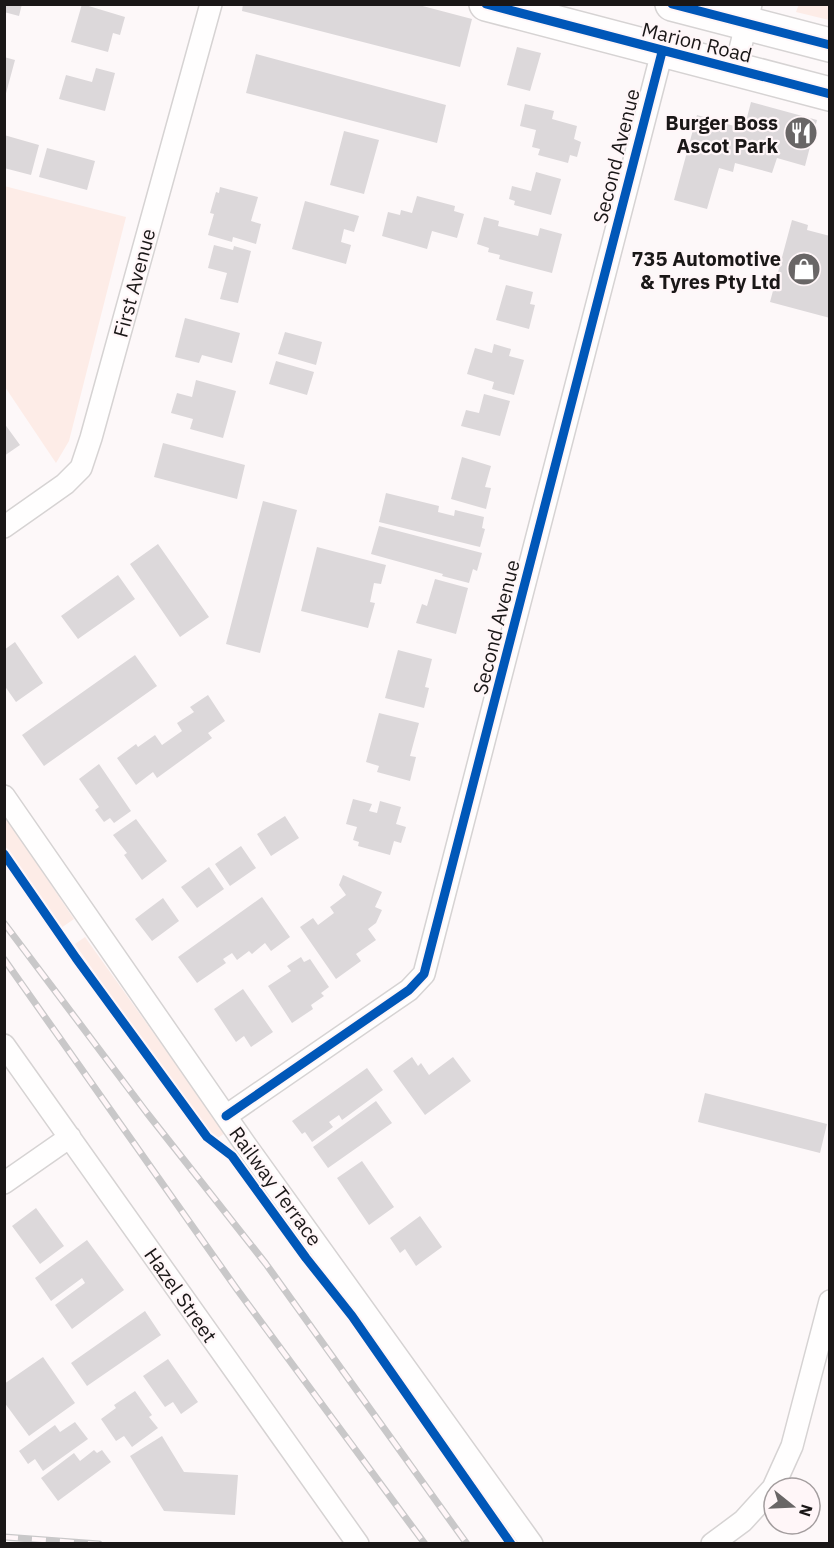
<svg xmlns="http://www.w3.org/2000/svg" width="834" height="1548" viewBox="0 0 834 1548" font-family="'IBM Plex Sans',sans-serif">
<style>
.green{fill:#fdece7}
.building{fill:#dcd8da}
.lines{fill:none;stroke-linecap:round;stroke-linejoin:round}
.minor-casing{stroke:#d6d3d3;stroke-width:24}
.primary-casing{stroke:#d6d3d3;stroke-width:36}
.minor{stroke:#fffefe;stroke-width:21}
.primary{stroke:#fffefe;stroke-width:33}
.rail-casing{stroke:#c9c8c9;stroke-width:7}
.rail{stroke:#fff6f8;stroke-width:4.5;stroke-dasharray:14;stroke-linecap:butt}
.cycleway-casing{stroke:#fff6f8;stroke-width:13}
.cycleway{stroke:#0057b8;stroke-width:9}
.labels{text-anchor:middle;dominant-baseline:central;stroke-width:4.5;stroke-linejoin:round;paint-order:stroke}
.street-label{font-size:20px;fill:#1a1717;stroke:#fff6f8}
.poi-label{font-size:20px;font-weight:bold;fill:#1a1717;stroke:#fff6f8;text-anchor:end}
</style>
<rect width="100%" height="100%" fill="#fdf8f9"/>
<path class="green" d="M799,4L829,5V20L796,12Z
M4,186L126,217L69,441L56,463L5,387Z
M5,816L74,919L61,928L5,846Z
M85,937L225,1133L212,1142L75,944Z"/>
<path class="building" d="M4,4H22L19,16L4,12Z
M82,4L125,17L120,35L113,33L108,52L71,42Z
M243,4H415L472,19L460,67L242,11Z
M517,47L541,53L530,91L507,85Z
M256,54L446,105L437,143L246,93Z
M4,57L15,60L5,97H4Z
M96,68L115,73L105,111L59,99L66,75L92,82Z
M751,102L817,120L805,166L777,158L772,173L735,163L733,172L719,168L707,209L674,200L697,115L744,129Z
M525,104L554,111L552,119L577,126L574,139L581,142L577,157L570,155L568,163L538,155L540,149L532,147L536,130L520,126Z
M344,131L379,140L364,194L330,185Z
M4,135L39,145L31,175L4,168Z
M47,148L95,161L87,190L39,177Z
M536,172L561,179L551,215L514,205L515,201L509,199L512,186L531,191Z
M220,187L258,197L251,221L261,224L256,244L233,237L232,242L208,235L214,214L210,213L216,192L219,193Z
M417,196L455,206L454,211L464,214L457,238L432,231L427,249L382,236L388,212L400,215L401,210L412,213Z
M305,201L359,216L354,232L344,229L341,242L351,245L346,264L292,249Z
M484,217L499,221L498,226L538,236L540,228L562,234L552,273L499,259L500,255L488,252L489,248L477,244Z
M792,220L808,225L807,230L830,236V318L770,302Z
M214,245L233,250L234,246L251,251L238,303L220,299L227,273L208,268Z
M506,285L533,292L530,304L535,305L529,329L496,320Z
M185,318L240,333L232,363L202,355L199,363L175,357Z
M285,332L322,342L316,365L278,354Z
M494,344L511,349L509,356L524,360L514,395L492,389L494,382L467,374L475,348L492,353Z
M276,361L314,372L307,395L269,384Z
M196,380L236,391L223,438L190,429L193,419L171,413L177,393L192,397Z
M484,394L510,401L500,436L461,426L466,410L479,413Z
M4,423L20,445L4,456Z
M163,443L245,465L237,499L154,477Z
M462,457L491,466L485,487L491,488L486,509L451,499Z
M386,493L439,506L438,512L454,516L455,510L484,517L482,528L485,529L480,547L379,522Z
M263,501L297,510L260,653L226,644Z
M379,526L482,553L477,571L473,569L469,583L442,576L443,574L371,554Z
M158,544L209,617L180,637L130,564Z
M317,547L386,565L381,584L374,583L370,602L375,603L368,628L301,611Z
M118,575L135,599L78,639L61,616Z
M435,579L468,588L456,634L416,623L422,604L427,606Z
M15,642L43,683L16,702L4,685V650Z
M398,650L432,659L425,687L429,688L424,708L385,698Z
M135,655L157,686L44,766L22,735Z
M208,695L225,721L208,733L212,738L157,778L153,772L136,785L117,758L136,744L138,747L155,735L162,745L182,731L177,723L194,712L190,707Z
M379,713L419,723L410,756L416,757L410,781L377,772L379,766L366,762Z
M99,764L131,811L114,823L110,818L104,822L95,810L99,807L79,779Z
M353,799L372,804L369,811L377,813L380,801L401,807L396,824L406,827L401,843L394,841L390,855L358,846L359,842L353,840L357,827L346,824Z
M285,816L299,838L271,856L257,834Z
M136,819L167,861L142,880L124,855L127,853L113,835Z
M241,846L256,868L230,886L215,864Z
M209,867L224,889L197,908L181,887Z
M343,875L382,892L375,907L382,910L376,923L368,929L376,940L356,954L361,961L336,979L300,927L313,918L318,925L334,913L330,907L346,895L339,885Z
M262,897L290,937L271,951L265,943L252,954L249,951L237,960L232,953L223,959L226,963L197,983L178,957Z
M163,898L179,921L152,941L135,919Z
M301,957L304,962L310,959L329,987L321,993L324,996L311,1005L313,1009L292,1023L268,986L291,971L287,966Z
M243,989L273,1032L251,1047L244,1036L236,1042L214,1009Z
M412,1057L418,1066L421,1063L429,1075L453,1057L471,1081L425,1115L393,1071Z
M367,1068L383,1090L342,1120L339,1115L329,1122L333,1127L312,1142L305,1132L302,1134L292,1121Z
M705,1093L827,1124L820,1153L698,1122Z
M376,1101L392,1123L328,1168L313,1147Z
M362,1161L394,1207L369,1225L337,1178Z
M36,1208L64,1246L40,1264L12,1226Z
M420,1216L442,1247L416,1266L405,1249L400,1253L390,1238Z
M87,1240L124,1290L72,1329L55,1305L85,1283L82,1278L51,1301L35,1278Z
M145,1311L161,1335L87,1386L71,1363Z
M43,1357L75,1403L29,1436L4,1402V1384Z
M168,1359L198,1402L181,1414L173,1402L165,1407L143,1376Z
M135,1391L152,1415L149,1417L158,1428L132,1447L124,1436L116,1441L101,1419L116,1408L114,1405Z
M75,1422L88,1439L43,1471L35,1459L28,1464L19,1451L55,1425L60,1432Z
M162,1436L184,1472L238,1475L235,1515L164,1511L130,1456Z
M94,1450L97,1453L102,1450L111,1462L58,1501L41,1478L74,1453L80,1461Z"/>
<g class="lines">
<g class="minor-casing">
<path id="minor" d="M735,70L751,4
M4,527L65,484L81,468L91,438L211,4
M4,796L245,1144L532,1544
M4,1045L358,1544
M226,1116L409,990L424,974L662,52
M4,1183L70,1137
M712,1544L743,1521L773,1488L792,1446L830,1301"/>
</g>
<g class="primary-casing">
<path id="primary" d="M486,4L830,94
M672,4L830,45"/>
</g>
<use href="#minor" class="minor"/>
<use href="#primary" class="primary"/>
<g class="rail-casing">
<path id="rail" d="M4,923L147,1113L266,1264L467,1544
M4,959L236,1288L425,1544
M4,1537L99,1544"/>
</g>
<use href="#rail" class="rail"/>
<g class="cycleway-casing">
<path id="cycleway" d="M486,4L830,94
M672,4L830,45
M4,854L76,958L207,1137L232,1156L306,1258L352,1316L511,1544
M226,1116L409,990L424,974L662,52"/>
</g>
<use href="#cycleway" class="cycleway"/>
</g>
<defs>
<g id="restaurant-disc" transform="scale(1.725)"><circle r="9.5" fill="#696666" stroke="#fff6f8"/><path d="M-5-6h1v4h1v-4h1v4h1v-4h1v5L-1.5 .5V6h-2V.5L-5-1ZM5-6V6H3V1.5H1.5Q1.5-4 5-6Z" fill="#fff"/></g>
<g id="shop-disc" transform="scale(1.725)"><circle r="9.5" fill="#696666" stroke="#fff6f8"/><path d="M-5-2.5h2.3a2.7 3.5 0 0 1 5.4 0H5L5.5 6h-11ZM-1.5-2.5h3a1.5 2.3 0 0 0-3 0Z" fill="#fff"/></g>
</defs>
<g fill-rule="evenodd">
<use href="#restaurant-disc" x="801" y="133"/>
<use href="#shop-disc" x="804" y="269"/>
</g>
<g class="labels">
<g class="street-label">
<text transform="translate(697 42) rotate(14)">Marion Road</text>
<text transform="translate(616 156) rotate(-76)">Second Avenue</text>
<text transform="translate(134 283) rotate(-75)">First Avenue</text>
<text transform="translate(496 627) rotate(-76)">Second Avenue</text>
<text transform="translate(276 1186) rotate(54)">Railway Terrace</text>
<text transform="translate(181 1295) rotate(55)">Hazel Street</text>
</g>
<g class="poi-label">
<text x="778" y="122">Burger Boss<tspan x="778" dy="23">Ascot Park</tspan></text>
<text x="781" y="258">735 Automotive<tspan x="781" dy="23">&amp; Tyres Pty Ltd</tspan></text>
</g>
</g>
<rect width="834" height="1548" fill="none" stroke="#1a1717" stroke-width="12"/>
<g transform="translate(792 1506) rotate(108)"><circle r="28" fill="#fff6f8" stroke="#a39d9e" stroke-width="1.5"/>
<path d="M0-4.5L10 22L0 15L-10 22Z" fill="#696666"/>
<text y="-9" font-size="16" font-weight="bold" text-anchor="middle" fill="#1a1717">N</text>
</g>
</svg>
